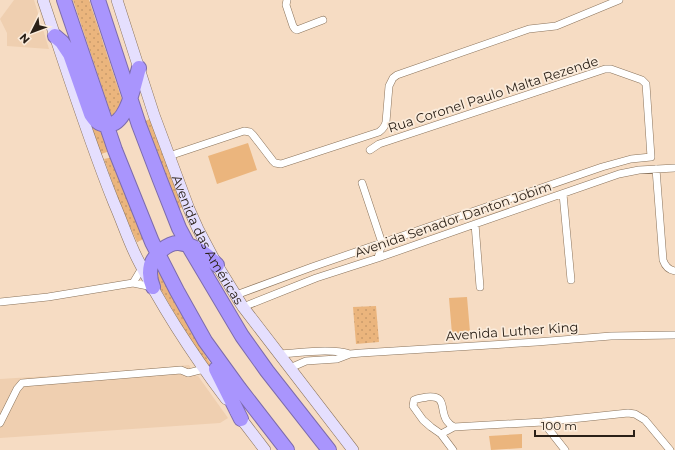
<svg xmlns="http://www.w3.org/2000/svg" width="675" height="450" viewBox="0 0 675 450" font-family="Montserrat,sans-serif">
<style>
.built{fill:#efcfb0}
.grass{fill:url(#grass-dots)}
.garden{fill:#ebb57d}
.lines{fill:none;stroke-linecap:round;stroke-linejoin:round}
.street-casing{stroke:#8a735b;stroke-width:8}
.secondary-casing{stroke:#8a735b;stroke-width:12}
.highway-casing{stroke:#7d6cac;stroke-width:16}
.street{stroke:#fff;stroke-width:7}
.secondary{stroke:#e5dffe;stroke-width:11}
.highway{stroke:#a995fd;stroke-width:14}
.labels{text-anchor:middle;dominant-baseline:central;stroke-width:3.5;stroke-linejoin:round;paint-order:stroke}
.street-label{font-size:13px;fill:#2a2017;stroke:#fbecdc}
</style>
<defs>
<pattern id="grass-dots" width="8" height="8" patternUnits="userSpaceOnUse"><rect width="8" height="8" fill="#ebb57d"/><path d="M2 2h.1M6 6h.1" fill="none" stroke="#ca9b6b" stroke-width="1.8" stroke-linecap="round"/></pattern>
</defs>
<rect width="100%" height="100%" fill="#f6dcc3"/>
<path class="built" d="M14,0H34L49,49L7,46V33L0,19Z
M189,365L196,376H198L228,418L220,423L0,438V379L111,372Z"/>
<path class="grass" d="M73,0H89L123,103L112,118Z
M150,119L183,207L178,209L145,121Z
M90,121L103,129L110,151L101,154Z
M113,157L144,239L137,242L122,209L104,159Z
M157,264L170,289L182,315L215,372L212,373L181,324L154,278Z
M376,306L379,342L356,344L353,307Z"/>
<path class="garden" d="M248,143L257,170L217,184L208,156Z
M467,297L470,332L452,334L449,298Z
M522,434V448L491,450L489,436Z"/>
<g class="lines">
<g class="street-casing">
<path id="street" d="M287,0L286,5L293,26L295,29L297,30L323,20
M169,156L244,131L250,132L253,135L273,161L275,163L281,164L379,132C383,129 385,127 386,122L389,86L393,78L397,75L529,29L556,26L619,0
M656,169L663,260C665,266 668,270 675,271
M362,183L382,243L378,258
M563,194L571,280
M475,224L480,287
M133,283L142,268
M236,295L312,267L602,167L631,159L651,157L646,84L642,80L611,69H605L379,144L370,150
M0,302L48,297L133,283L153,287
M243,307L316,278L378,258L475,224L619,174L639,170L675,168
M280,354C300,353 331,348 350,354
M290,368L306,361L337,359L350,354L361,353L537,342L611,336L675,335
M543,422L565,450
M0,423L17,389L22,383L181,370L188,373L204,369
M441,434L454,427L543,422L628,413L635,414L645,420L670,450
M453,450L441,434L431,427L423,420L413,406L414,400C419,398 423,398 427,397C448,395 439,410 447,421C449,424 452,426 454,427"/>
</g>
<g class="secondary-casing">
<g id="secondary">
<path d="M43,0C66,68 87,136 114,203C122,221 128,240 137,258C162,308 193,355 226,399"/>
<path id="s1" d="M117,0L154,115L189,209L198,229L217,265L243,307L353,450"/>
<path d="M236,412L265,450"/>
</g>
</g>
<g class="highway-casing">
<path id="highway" d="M64,0L115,150L152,242L177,291L205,341L239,388L287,450
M98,0L139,125L160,180L179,228L188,245L242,336L267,371L329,450
M55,36L62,42L70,54L91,114C95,120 98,124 106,125C127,127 134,84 139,68
M153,287C150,280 149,273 151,265C154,255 168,242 179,243C195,245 206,254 217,265
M216,369L241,419"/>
</g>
<use href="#street" class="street"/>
<use href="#secondary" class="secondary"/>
<use href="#highway" class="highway"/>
</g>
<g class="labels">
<g class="street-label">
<text transform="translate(493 94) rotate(-18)">Rua Coronel Paulo Malta Rezende</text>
<text transform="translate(453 219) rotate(-19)">Avenida Senador Danton Jobim</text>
<text stroke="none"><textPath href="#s1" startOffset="257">Avenida das Américas</textPath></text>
<text transform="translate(512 331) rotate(-4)">Avenida Luther King</text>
</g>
</g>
<g transform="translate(32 32) rotate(228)" stroke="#fbecdc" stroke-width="3" paint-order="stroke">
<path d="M0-3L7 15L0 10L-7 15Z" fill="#2a2017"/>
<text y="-6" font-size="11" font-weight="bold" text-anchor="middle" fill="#2a2017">N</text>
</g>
<path d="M535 430v6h99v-6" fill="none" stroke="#2a2017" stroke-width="2"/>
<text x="541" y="430" font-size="12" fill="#2a2017" stroke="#fbecdc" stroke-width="3" paint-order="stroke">100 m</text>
</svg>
